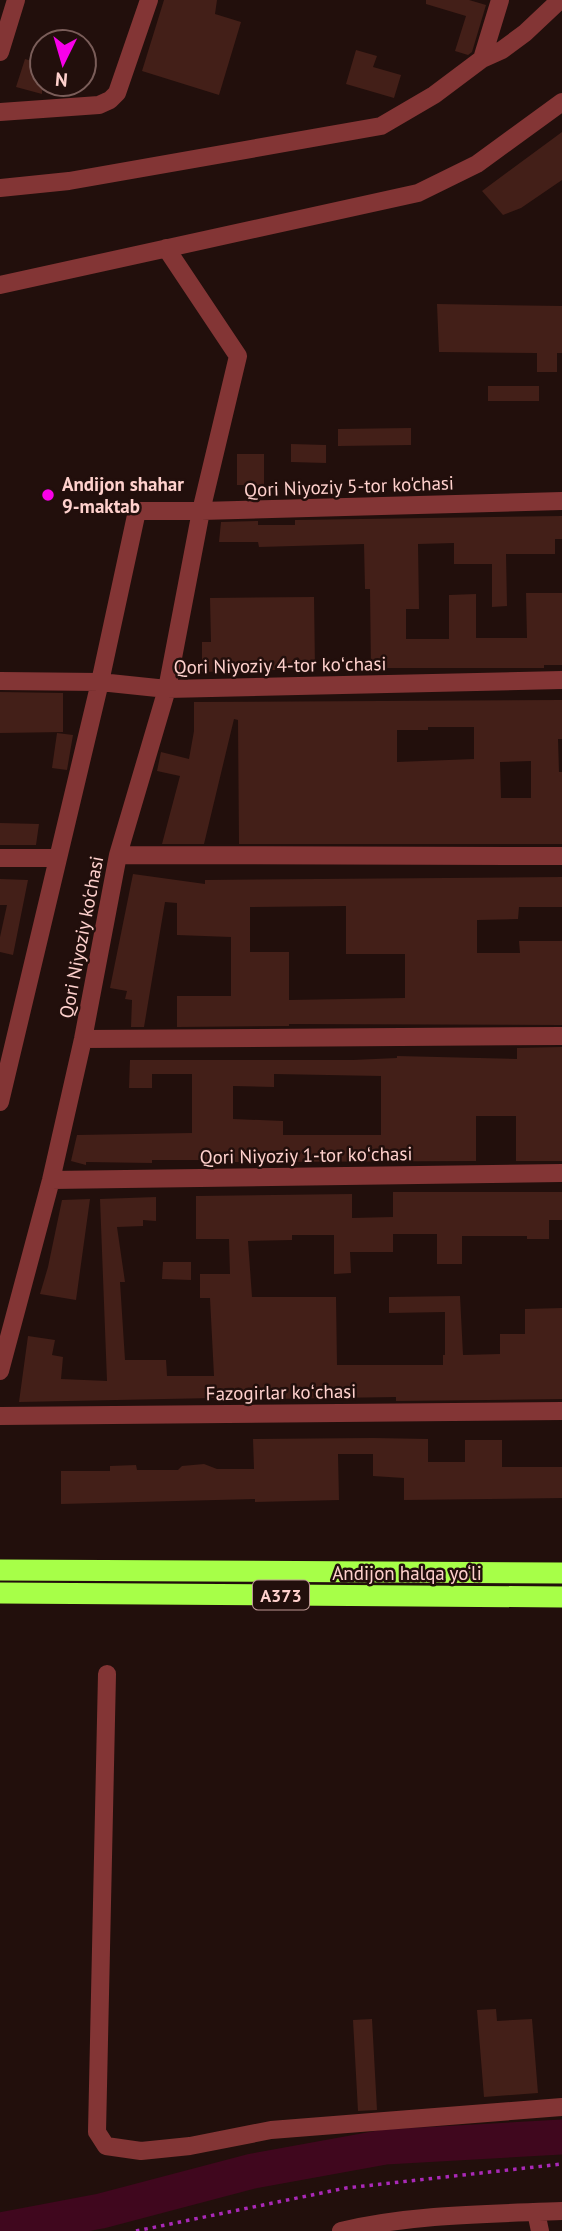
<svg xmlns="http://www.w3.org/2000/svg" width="562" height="2231" viewBox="0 0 562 2231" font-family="'PT Sans',sans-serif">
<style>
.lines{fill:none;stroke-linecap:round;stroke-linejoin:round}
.river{stroke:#40071e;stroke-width:35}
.building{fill:#431f18;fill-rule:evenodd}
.path{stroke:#a929b7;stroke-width:3.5;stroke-dasharray:3.5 5;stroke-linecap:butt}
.minor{stroke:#833535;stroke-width:18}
.highway{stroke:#a7ff48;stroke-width:21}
.poi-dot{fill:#f800e9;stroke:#220f0c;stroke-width:2.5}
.labels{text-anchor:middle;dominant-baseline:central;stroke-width:5;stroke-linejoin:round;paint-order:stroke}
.shield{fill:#220f0c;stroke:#bd9793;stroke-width:2}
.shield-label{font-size:18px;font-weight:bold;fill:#ffd1cd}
.poi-label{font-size:19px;font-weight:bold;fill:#ffd1cd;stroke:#220f0c;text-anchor:start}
.street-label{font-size:19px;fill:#ffd1cd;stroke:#220f0c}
</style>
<rect width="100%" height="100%" fill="#220f0c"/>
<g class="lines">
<path class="river" d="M0,2230L101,2211L253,2171L385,2147L562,2137"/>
</g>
<path class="building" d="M164,0H217L215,14L241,22L219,95L142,71Z
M426,0H469L486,5L472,52L468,55L455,51L466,16L426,4Z
M356,50L377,56L373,67L401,75L394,98L346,84Z
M25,59L42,64V94L16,87Z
M562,132V180L521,208L503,215L482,191Z
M437,304L562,306V353H557V372H537V353L439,352Z
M488,386H539V401H488Z
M411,428V445L338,446V429Z
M291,444L326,445V463L291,462Z
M237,454H264V485H237Z
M562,516V539H555V554H506L507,606L492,607V564H454V543L418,544L419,609H406V639H449V595L476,594V638H527L526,593H562V665H544V668H371L370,589H365L364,544L259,547L258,542H219L221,522L258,521V525H295V520Z
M314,597L315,669L202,672V642H211L210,598Z
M0,692L63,693V732L0,733Z
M562,700V739H558L559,772H562V844H239L238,720L234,719L204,844H162L180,776L157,771L161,752L189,759L194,731V702ZM428,727H474V759L397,762V730H428ZM531,761V798H501L500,762Z
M57,733L73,735L67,770L52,768Z
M0,823L39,824L36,845H0Z
M133,874L205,884V880L562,877V907H519L518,919L477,920V953H520L519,941H562V1025L289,1024V1026L177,1027V996H231V937L177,935V903L165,902L144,1027H131L132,1000L125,999L127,991L110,988ZM346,906V954H405V998L289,1000V952H250V907Z
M0,879L28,880L13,955L0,952V937L7,905H0Z
M562,1047V1161H516V1116H476V1161L233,1162V1160H152V1163L86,1162V1165L71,1161L77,1135L192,1133V1074H152V1088H129L130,1060H353L397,1058V1056L517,1059V1048ZM274,1074L381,1076V1135H283V1121L233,1119V1086L274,1087Z
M393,1192H562V1220H549V1239H527V1236H462V1264H437V1234H393V1252H350L351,1273L334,1274V1235H292V1240L248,1241L252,1297H336L337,1365H443V1355H445V1312L389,1313V1297L460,1296L463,1355L500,1354V1334H525V1309L562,1308V1399L396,1401V1397L214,1400V1398L19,1402L28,1336L55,1340L52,1355L63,1357L61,1379L107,1381L100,1199L156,1197V1221L143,1220V1226L117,1227L125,1282H120L125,1360H166L167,1376H214L210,1298H200V1274H230L229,1239H196V1196L352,1194V1218L393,1217Z
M90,1199L76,1300L40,1294L48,1267L62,1200Z
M163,1262H191V1280L162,1279Z
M373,1438L428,1439V1462H465V1440H502V1467H562V1498L404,1500V1478L373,1476V1454H338L339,1500L255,1502V1499L61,1504V1471H110V1466L136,1465L137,1470H178L182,1466L204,1464L217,1469H254L253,1439Z
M496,2009L497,2021L532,2019L538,2093L484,2097L477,2010Z
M372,2019L377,2110L358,2111L353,2020Z"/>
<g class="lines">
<path class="path" d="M136,2231L346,2188L562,2164"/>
<path class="minor" d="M0,52L16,0
M482,59L500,0
M0,112L99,105L110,100L117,93L149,0
M0,188L69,181L381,126L434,95L482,59L502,50L525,33L560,0
M0,285L418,193L477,164L562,102
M0,681L100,682L167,689L562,680
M118,855L562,856
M0,858H58
M83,1039L562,1036
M0,1102L100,682L137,511H201L562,501
M51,1180L562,1173
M0,1371L51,1180L83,1039L118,855L167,689L201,511L238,356L166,248
M0,1416L562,1411
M107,1674L97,2132L106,2146L141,2151L190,2146L271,2130L562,2107
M536,2212L540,2231
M341,2231C413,2214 489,2214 562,2211"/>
<path class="highway" d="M0,1570L562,1573
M0,1593L562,1597"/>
</g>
<circle class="poi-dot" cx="48" cy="495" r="7"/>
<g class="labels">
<rect class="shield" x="253" y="1580.5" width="56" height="29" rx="5"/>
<g class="shield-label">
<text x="281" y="1595">A373</text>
</g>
<g class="poi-label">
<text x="62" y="484">Andijon shahar<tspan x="62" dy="22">9-maktab</tspan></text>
</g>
<g class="street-label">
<text transform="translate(349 486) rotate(-2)">Qori Niyoziy 5-tor ko'chasi</text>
<text transform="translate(280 665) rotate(-1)">Qori Niyoziy 4-tor koʻchasi</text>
<text transform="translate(81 937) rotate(-79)">Qori Niyoziy ko'chasi</text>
<text transform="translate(306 1155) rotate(-1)">Qori Niyoziy 1-tor koʻchasi</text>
<text transform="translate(281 1392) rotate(-1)">Fazogirlar koʻchasi</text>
<text x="407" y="1573">Andijon halqa yo‘li</text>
</g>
</g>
<g transform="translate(63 63) rotate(185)"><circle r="33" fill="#220f0c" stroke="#7a5d59" stroke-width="2"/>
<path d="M0-5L12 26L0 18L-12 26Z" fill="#f800e9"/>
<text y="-10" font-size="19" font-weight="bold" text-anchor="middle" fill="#ffd1cd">N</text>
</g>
</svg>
